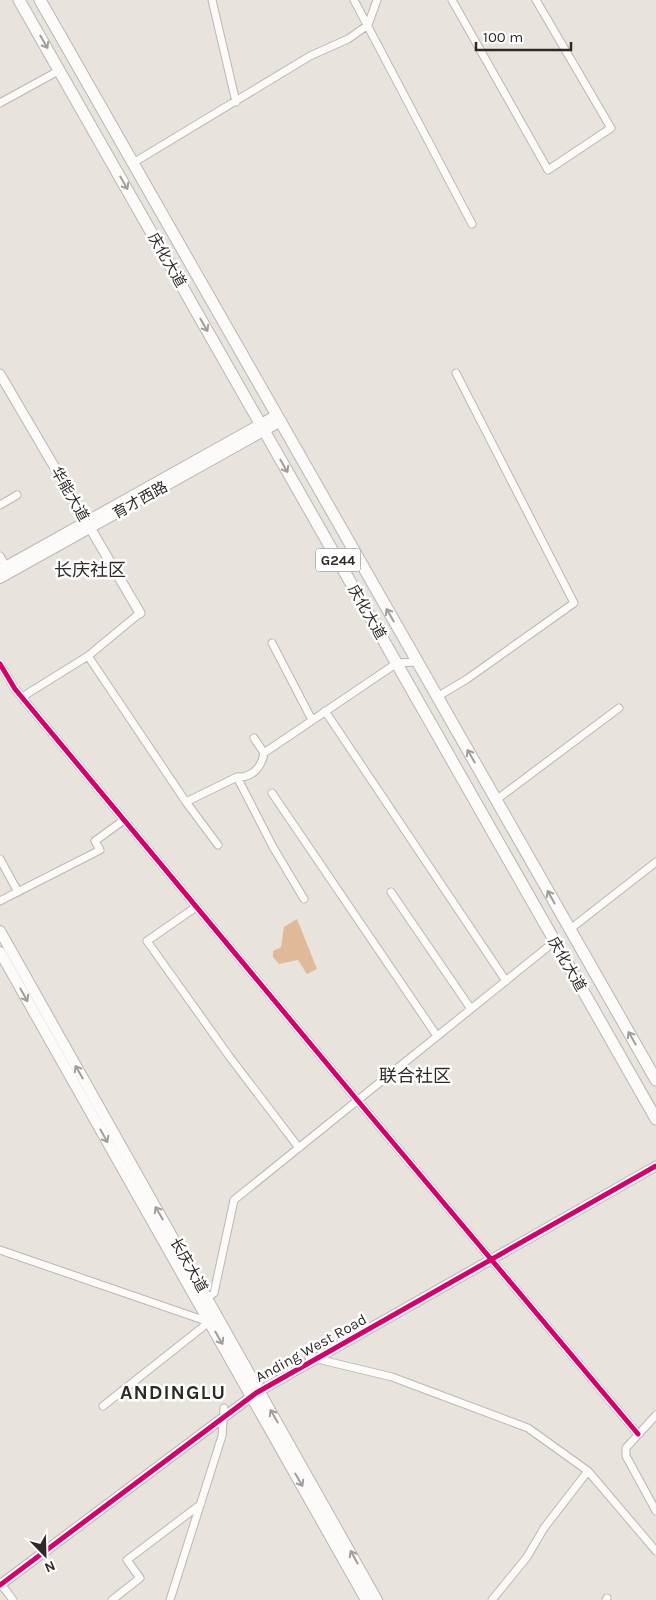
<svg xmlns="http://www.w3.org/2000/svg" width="656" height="1600" viewBox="0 0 656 1600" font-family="Karla,'Noto Sans SC',sans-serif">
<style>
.forest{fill:#dfb998}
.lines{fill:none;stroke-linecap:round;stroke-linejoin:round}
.minor-casing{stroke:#bbb6b2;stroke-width:9}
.tertiary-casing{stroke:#bbb6b2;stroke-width:11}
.secondary-casing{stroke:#bbb6b2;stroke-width:12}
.trunk-casing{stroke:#bbb6b2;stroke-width:13}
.minor{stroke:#fcfbfa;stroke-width:7}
.tertiary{stroke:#fcfbfa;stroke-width:9}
.secondary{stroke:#fcfbfa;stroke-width:10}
.trunk{stroke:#fcfbfa;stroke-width:11}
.cycleway-casing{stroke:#fff;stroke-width:8}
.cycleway{stroke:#d6006c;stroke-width:5}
.oneway{stroke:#a09d9b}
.labels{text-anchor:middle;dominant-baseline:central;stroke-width:5;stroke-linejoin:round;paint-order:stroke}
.shield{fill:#fff;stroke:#6d6a68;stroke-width:1}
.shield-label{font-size:14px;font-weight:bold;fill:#2f2a27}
.street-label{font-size:15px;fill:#2f2a27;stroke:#fff}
.quarter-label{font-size:18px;fill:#2f2a27;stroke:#fff}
.district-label{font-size:20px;font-weight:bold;letter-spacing:1px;fill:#2f2a27;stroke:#fff}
</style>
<rect width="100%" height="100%" fill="#e9e3de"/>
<path class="forest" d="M297,919L317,969L307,974L298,960L279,964L273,957V951L281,947L284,927Z"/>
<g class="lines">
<g class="minor-casing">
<path id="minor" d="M212,0L236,102
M354,0L472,224
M452,0L548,170L611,128L536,0
M0,103L60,70
M133,163L310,56L348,39L368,25L377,0
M0,505L17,495
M0,556L6,566
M272,643L312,720
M88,656L186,802L218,845
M0,664L15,689L358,1101L638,1434
M22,697L88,656L140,613
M437,697L467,679L574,603L456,373
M325,711L506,981
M264,753L397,663L417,662
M237,777L273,847L304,899
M272,793L437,1036
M496,800L619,708
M186,802L237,777C252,778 262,767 264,753L254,738
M0,859L18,892
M391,892L471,1009
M0,901L100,850L95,841L124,820
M196,907L147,941L229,1056L299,1148
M569,930L656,862
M0,1250L209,1322
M207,1298L214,1293L234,1200L554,942
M309,1357L392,1377L528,1428L588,1471L656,1551
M103,1406L209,1322
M656,1415L626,1448V1456L656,1511
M0,1583L13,1600
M112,1600L140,1578L127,1560L201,1504
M170,1600L222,1436L224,1408
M492,1600L527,1557L544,1528L588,1471
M606,1600L607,1598"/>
</g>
<g class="tertiary-casing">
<path id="tertiary" d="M0,374L140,613
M0,1585L256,1393L656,1166"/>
</g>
<g class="secondary-casing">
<path id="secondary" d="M0,570L277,415
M0,578L281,421
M0,931L377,1600
M0,952L366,1600"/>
</g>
<g class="trunk-casing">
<path id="trunk" d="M19,0L656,1119
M40,0L656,1080"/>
</g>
<use href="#minor" class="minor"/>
<use href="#tertiary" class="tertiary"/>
<use href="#secondary" class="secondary"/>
<use href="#trunk" class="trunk"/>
<g class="cycleway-casing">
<path id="cycleway" d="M0,664L15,689L358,1101L638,1434
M0,1585L256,1393L656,1166"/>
</g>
<use href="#cycleway" class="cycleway"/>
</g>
<defs><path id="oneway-shaft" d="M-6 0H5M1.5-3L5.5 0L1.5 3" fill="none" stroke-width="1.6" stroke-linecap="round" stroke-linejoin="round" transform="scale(1.25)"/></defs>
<g class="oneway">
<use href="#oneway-shaft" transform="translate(44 42) rotate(60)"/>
<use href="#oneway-shaft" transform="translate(124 183) rotate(60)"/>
<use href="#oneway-shaft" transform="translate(204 325) rotate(60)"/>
<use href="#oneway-shaft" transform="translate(284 466) rotate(60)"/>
<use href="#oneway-shaft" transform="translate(390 615) rotate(-120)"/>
<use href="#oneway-shaft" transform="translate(471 756) rotate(-120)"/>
<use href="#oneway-shaft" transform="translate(551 897) rotate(-119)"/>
<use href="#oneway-shaft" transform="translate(24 995) rotate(61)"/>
<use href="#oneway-shaft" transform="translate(632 1038) rotate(-120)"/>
<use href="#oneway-shaft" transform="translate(79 1072) rotate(-120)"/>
<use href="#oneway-shaft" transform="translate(104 1136) rotate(61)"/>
<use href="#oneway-shaft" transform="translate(159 1213) rotate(-120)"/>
<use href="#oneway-shaft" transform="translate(219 1338) rotate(60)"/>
<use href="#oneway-shaft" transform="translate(274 1416) rotate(-120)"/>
<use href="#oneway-shaft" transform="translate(299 1480) rotate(60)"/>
<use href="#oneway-shaft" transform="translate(354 1557) rotate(-119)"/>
</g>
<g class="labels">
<rect class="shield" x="315.5" y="548.5" width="45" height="23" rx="4"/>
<g class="shield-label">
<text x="338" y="560">G244</text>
</g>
<g class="street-label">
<text transform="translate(167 260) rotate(60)">庆化大道</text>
<text transform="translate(70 494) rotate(60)">华能大道</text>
<text transform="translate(140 500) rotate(-29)">育才西路</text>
<text transform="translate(367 612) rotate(60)">庆化大道</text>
<text transform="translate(567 964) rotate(60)">庆化大道</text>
<text transform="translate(189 1265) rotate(61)">长庆大道</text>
<text transform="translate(311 1348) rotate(-29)">Anding West Road</text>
</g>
<g class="quarter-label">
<text x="90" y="570">长庆社区</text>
<text x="415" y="1076">联合社区</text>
</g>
<g class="district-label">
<text x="173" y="1392">ANDINGLU</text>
</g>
</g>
<g transform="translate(45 1555) rotate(157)" stroke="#ffffff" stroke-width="4" paint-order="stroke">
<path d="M0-4L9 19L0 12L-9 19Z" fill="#2f2a27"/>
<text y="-8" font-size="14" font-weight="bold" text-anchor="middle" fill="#2f2a27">N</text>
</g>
<path d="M476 42v8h95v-8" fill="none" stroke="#2f2a27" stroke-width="2.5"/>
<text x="483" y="42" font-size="15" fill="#2f2a27" stroke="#ffffff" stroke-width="4" paint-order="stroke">100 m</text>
</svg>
